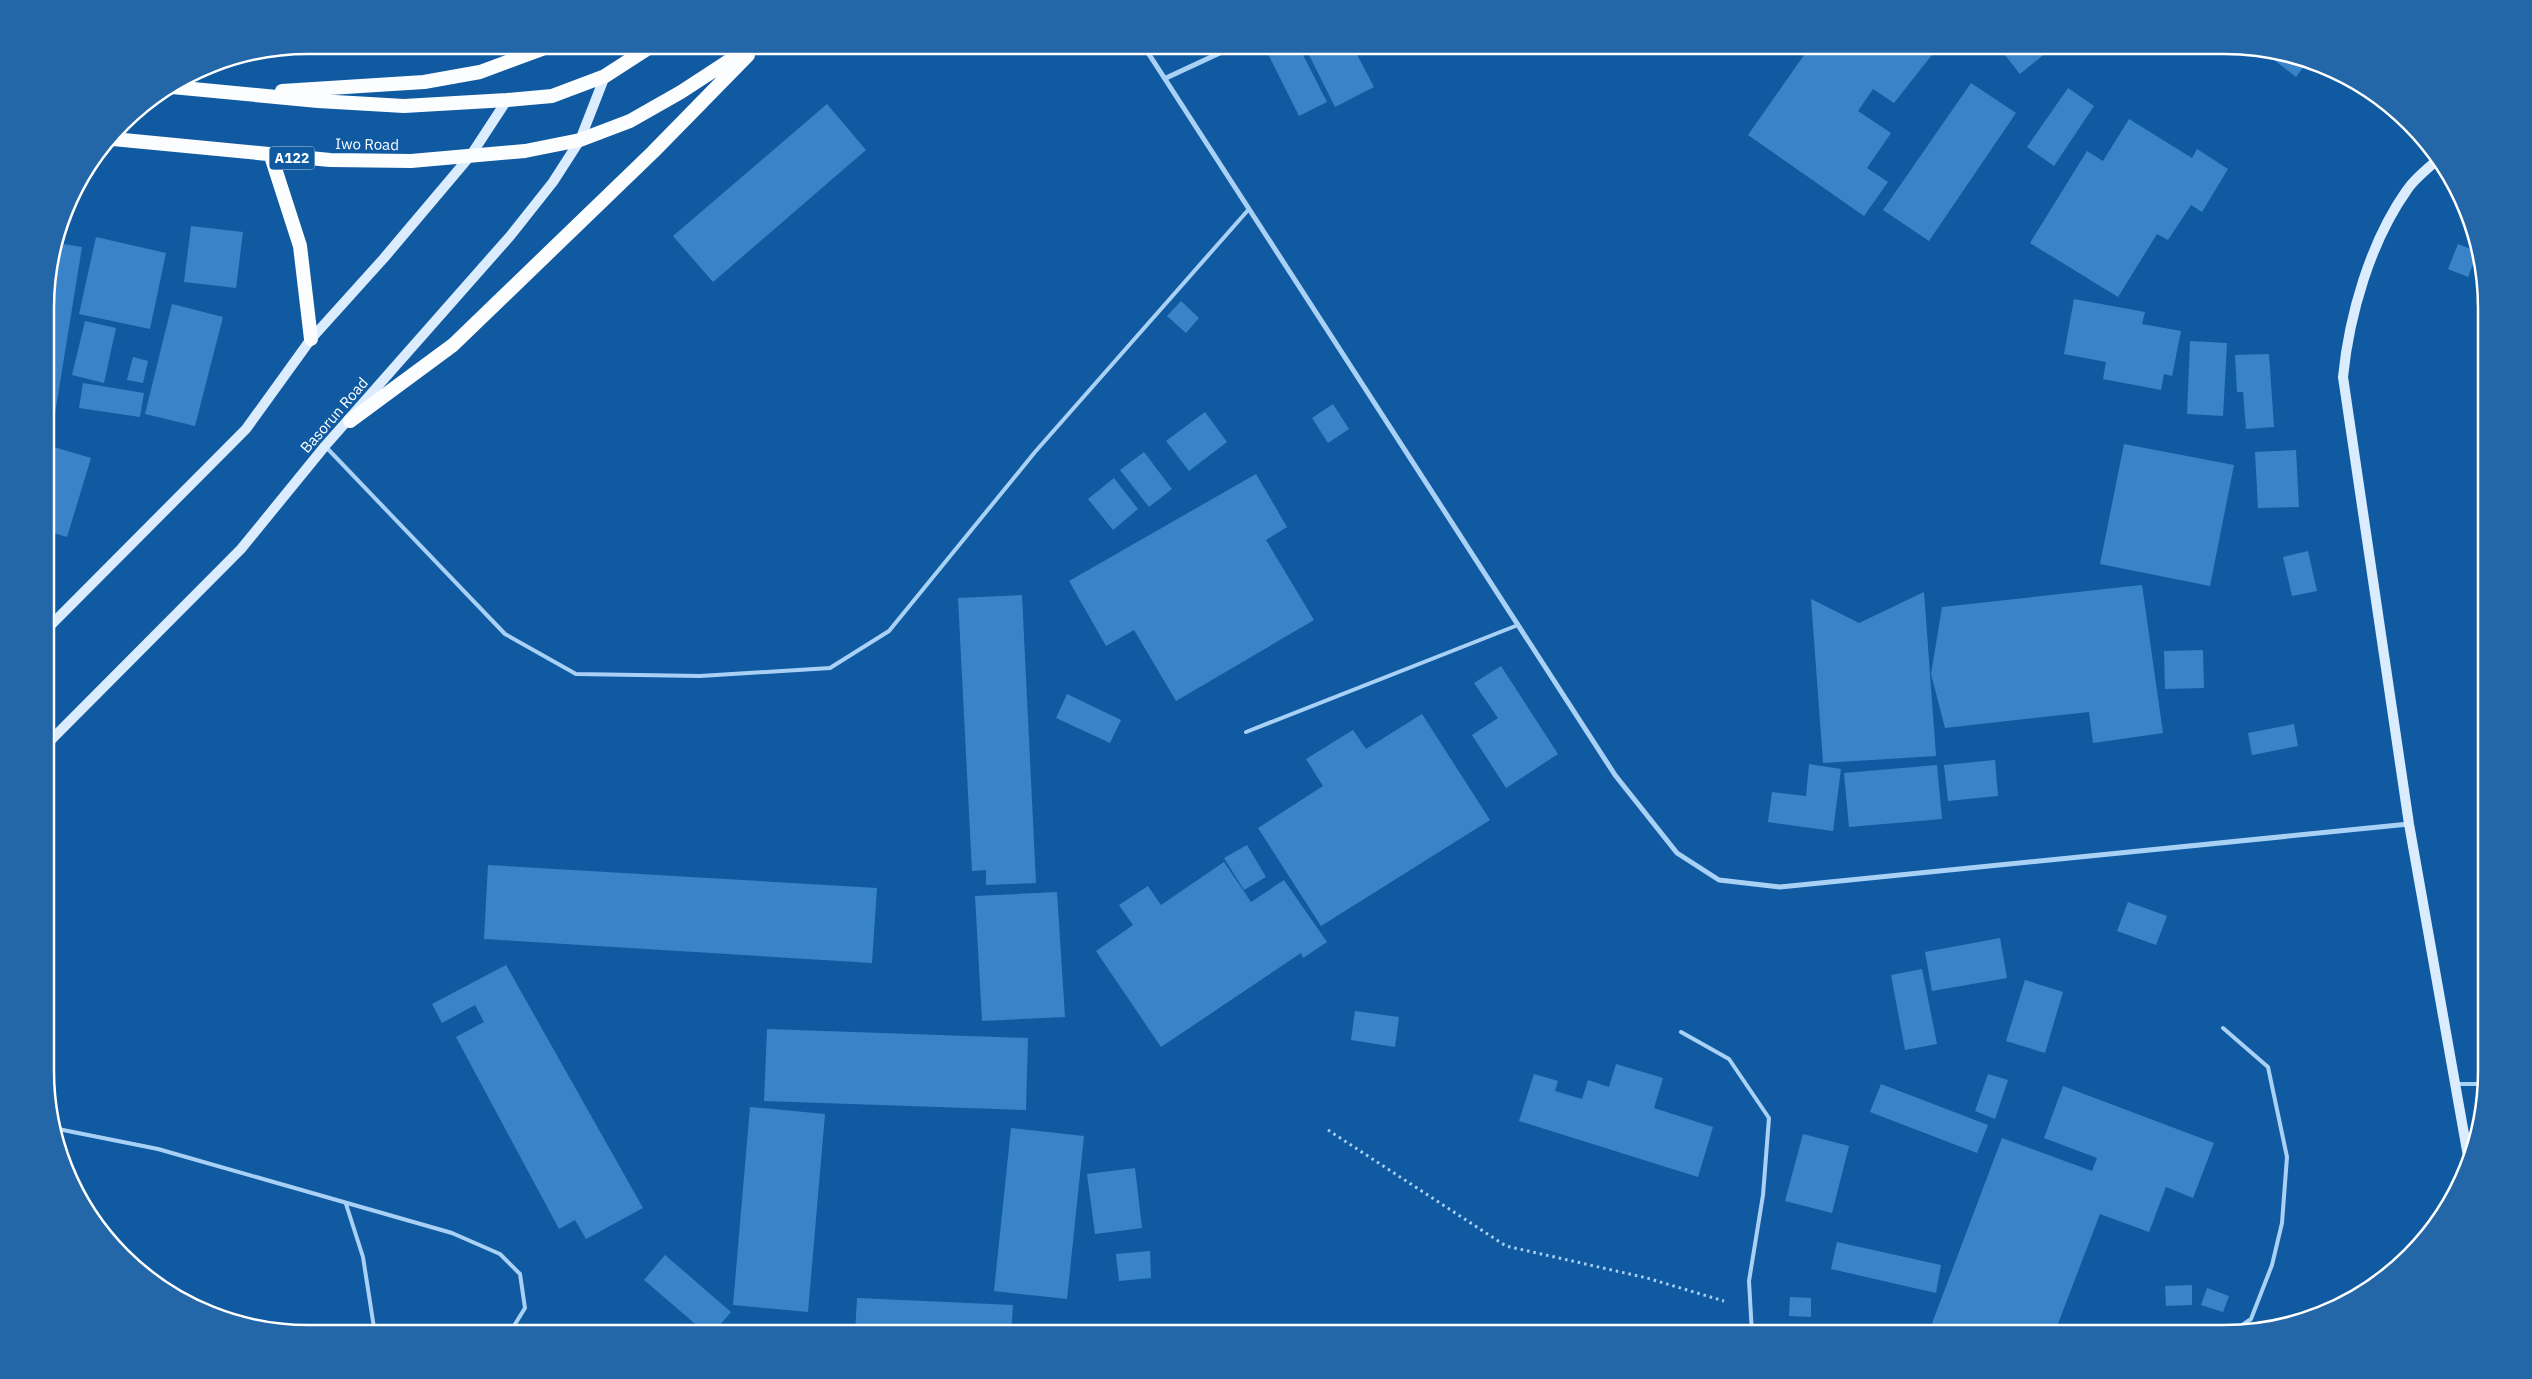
<svg xmlns="http://www.w3.org/2000/svg" width="2532" height="1379" viewBox="0 0 2532 1379" font-family="'IBM Plex Sans',sans-serif">
<style>
.building{fill:#3984c8}
.lines{fill:none;stroke-linecap:round;stroke-linejoin:round}
.path{stroke:#a9d1f6;stroke-width:3;stroke-dasharray:2.5 4;stroke-linecap:butt}
.service{stroke:#a9d1f6;stroke-width:4}
.minor{stroke:#a9d1f6;stroke-width:5}
.secondary{stroke:#daecfe;stroke-width:10}
.trunk{stroke:#fcfdff;stroke-width:14}
.labels{text-anchor:middle;dominant-baseline:central;stroke-width:4.5;stroke-linejoin:round;paint-order:stroke}
.shield{fill:#105aa2;stroke:#b7cee3;stroke-width:1}
.shield-label{font-size:14px;font-weight:bold;fill:#fff}
.street-label{font-size:15px;fill:#fff;stroke:#105aa2}
.rim{fill:none;stroke:#fff;stroke-width:2.5}
</style>
<rect width="100%" height="100%" fill="#105aa2"/>
<path class="building" d="M1286,45H1298L1327,102L1299,116L1268,54Z
M1304,45H1352L1374,87L1335,107Z
M1811,45H1926L1935,51L1894,103L1873,89L1858,111L1891,133L1867,168L1888,182L1864,216L1748,135Z
M1997,45H2042L2047,52L2020,74Z
M2261,50L2292,54L2308,61L2296,77Z
M1971,83L2016,113L1929,241L1883,210Z
M2068,88L2094,106L2054,166L2027,147Z
M827,104L866,150L713,282L673,236Z
M2129,119L2192,158L2197,149L2228,169L2202,212L2191,205L2168,240L2157,234L2118,297L2030,243L2087,151L2103,161Z
M191,226L243,232L236,288L184,282Z
M96,237L166,253L150,329L79,314Z
M57,243L82,247L53,426L47,425V274Z
M2458,244L2478,252L2468,277L2448,269Z
M2074,299L2145,312L2142,324L2181,331L2172,376L2164,374L2161,390L2103,379L2106,362L2064,354Z
M1181,301L1199,318L1186,333L1167,316Z
M172,304L223,317L195,426L145,414Z
M85,321L116,328L104,383L72,375Z
M2190,341L2227,343L2223,416L2187,414Z
M2269,354L2274,427L2246,429L2243,392H2237L2235,355Z
M133,357L148,361L143,383L127,380Z
M83,383L144,393L140,417L79,408Z
M1333,404L1349,429L1328,443L1312,418Z
M1205,412L1227,442L1189,471L1166,441Z
M2124,444L2234,465L2210,586L2100,564Z
M47,445L91,458L67,537L47,531Z
M2296,450L2299,507L2258,508L2255,452Z
M1144,452L1172,489L1149,507L1120,470Z
M1256,474L1287,527L1266,540L1314,620L1176,701L1134,630L1106,646L1069,581Z
M1114,478L1138,509L1113,530L1088,499Z
M2308,551L2317,591L2292,596L2283,557Z
M2142,585L2163,733L2093,743L2089,712L1945,728L1931,674L1942,607Z
M1924,592L1936,756L1823,763L1811,599L1859,623Z
M1022,595L1036,883L986,885V870L972,871L958,598Z
M2203,650L2204,688L2165,689L2164,651Z
M1501,666L1558,754L1506,788L1472,735L1498,718L1474,683Z
M1067,694L1121,720L1110,743L1056,718Z
M1422,714L1490,820L1321,926L1258,828L1323,786L1306,759L1353,730L1366,749Z
M2294,724L2298,746L2252,755L2248,733Z
M1995,760L1998,796L1948,801L1944,765Z
M1809,764L1841,769L1833,831L1768,822L1772,792L1806,796Z
M1937,765L1942,819L1849,827L1844,773Z
M1247,845L1266,877L1244,890L1224,858Z
M1224,862L1251,902L1284,880L1327,942L1303,958L1301,953L1161,1047L1096,951L1133,925L1119,905L1148,886L1161,905Z
M488,865L877,888L872,963L484,939Z
M1057,892L1065,1017L982,1021L975,896Z
M2128,902L2167,916L2156,945L2117,931Z
M2000,938L2007,978L1932,991L1925,952Z
M506,965L643,1208L586,1239L575,1220L559,1229L456,1037L484,1022L475,1005L442,1023L432,1004Z
M1922,969L1937,1044L1905,1050L1891,975Z
M2025,980L2063,992L2045,1053L2006,1041Z
M1355,1011L1399,1017L1395,1047L1351,1040Z
M767,1029L1028,1038L1026,1110L764,1101Z
M1616,1064L1663,1078L1654,1108L1713,1127L1698,1177L1519,1121L1534,1074L1558,1081L1555,1091L1582,1099L1588,1080L1609,1087Z
M1988,1074L2008,1080L1995,1119L1975,1111Z
M1881,1084L1988,1125L1977,1153L1870,1112Z
M2063,1086L2214,1143L2193,1198L2166,1187L2149,1232L2100,1214L2054,1334H1928L2002,1138L2092,1171L2097,1158L2044,1138Z
M750,1107L825,1114L808,1312L733,1305Z
M1011,1128L1084,1136L1067,1299L994,1291Z
M1803,1134L1849,1146L1832,1213L1785,1201Z
M1135,1168L1142,1228L1095,1234L1087,1174Z
M1837,1242L1941,1265L1936,1293L1831,1269Z
M1150,1251L1151,1278L1119,1281L1116,1254Z
M665,1255L731,1312L712,1334H707L644,1280Z
M2192,1285V1305L2166,1306L2165,1286Z
M2207,1288L2229,1296L2223,1312L2201,1305Z
M1790,1297L1811,1298V1317L1789,1316Z
M857,1298L1013,1305L1011,1334H855Z"/>
<g class="lines">
<path class="path" d="M1328,1130L1506,1246L1647,1278L1724,1301"/>
<path class="service" d="M325,446L505,634L576,674L700,676L830,668L889,631L1035,452L1249,209
M1246,732L1518,625
M2223,1028L2268,1067L2287,1157L2282,1223L2272,1265L2251,1319L2231,1333
M1681,1032L1729,1059L1769,1118L1763,1195L1749,1281L1752,1334
M2457,1084H2486
M53,1128L158,1149L452,1233L500,1254L520,1274L525,1308L509,1334
M346,1204L363,1257L375,1334
M513,1328L520,1334"/>
<path class="minor" d="M1143,45L1615,775L1677,853L1719,880L1780,887L2409,824
M1166,78L1237,45"/>
<path class="secondary" d="M2439,158C2429,168 2415,178 2407,190C2370,242 2349,316 2343,377L2409,824L2469,1162
M47,629L246,429L311,339L384,258L471,155L507,100
M47,744L241,549L325,446L511,235L553,182L580,140L605,76"/>
<path class="trunk" d="M172,87L318,101L404,106L507,100L552,96L605,76L653,45
M282,91L424,82L480,72L553,45
M113,139L330,160L411,161L525,151L580,140L630,121L681,92L753,45
M271,156L300,246L311,339
M350,421L453,345L653,152L748,55"/>
</g>
<g class="labels">
<rect class="shield" x="269.5" y="146.5" width="45" height="23" rx="4"/>
<g class="shield-label">
<text x="292" y="158">A122</text>
</g>
<g class="street-label">
<text transform="translate(367 144) rotate(1)">Iwo Road</text>
<text transform="translate(334 415) rotate(-49)">Basorun Road</text>
</g>
</g>
<path d="M0 0H2532V1379H0ZM308 54H2224A254 254 0 0 1 2478 308V1071A254 254 0 0 1 2224 1325H308A254 254 0 0 1 54 1071V308A254 254 0 0 1 308 54Z" fill="#2367a9" fill-rule="evenodd"/>
<path class="rim" d="M308 54H2224A254 254 0 0 1 2478 308V1071A254 254 0 0 1 2224 1325H308A254 254 0 0 1 54 1071V308A254 254 0 0 1 308 54Z"/>
</svg>
